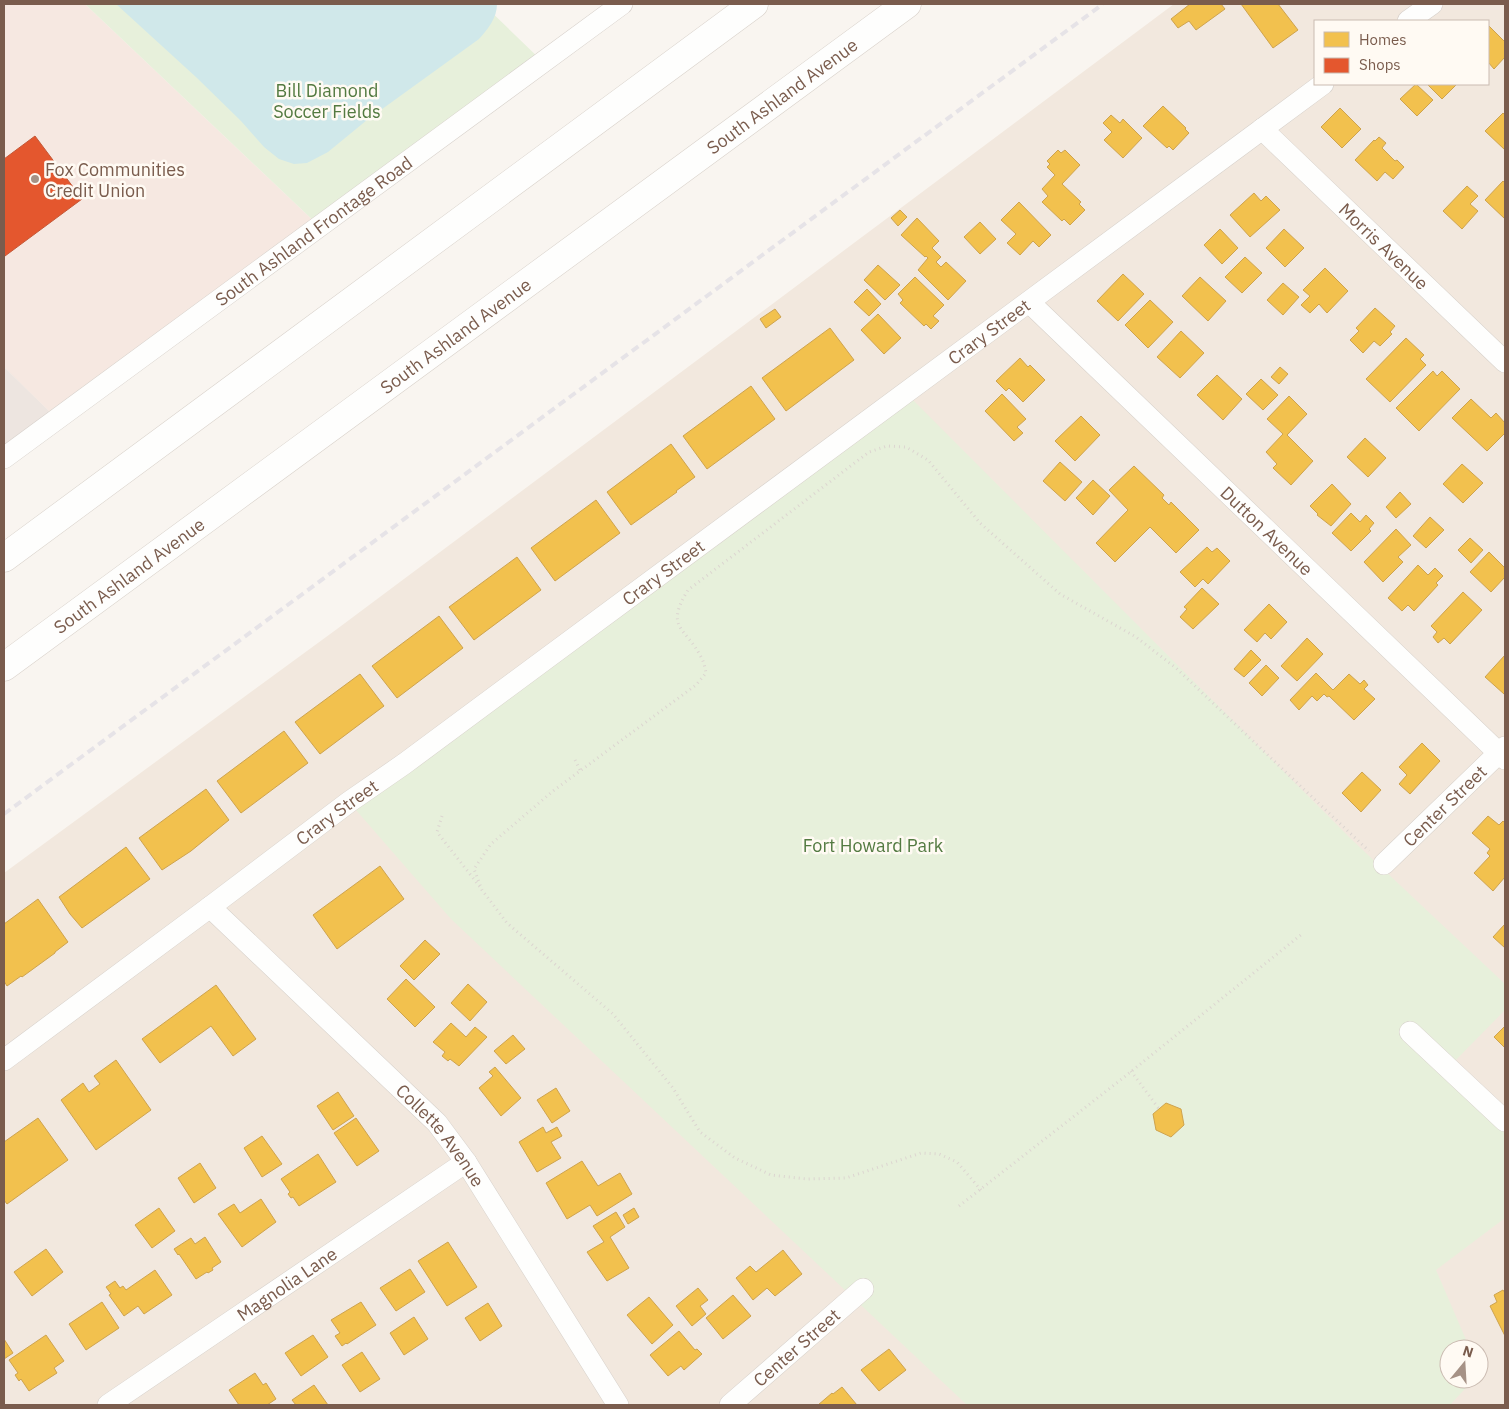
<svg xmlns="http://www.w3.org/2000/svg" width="1509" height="1409" viewBox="0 0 1509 1409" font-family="'IBM Plex Sans',sans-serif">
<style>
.residential{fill:#f2e8de;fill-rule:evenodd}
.commercial{fill:#f6e8e1}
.industrial{fill:#ede5e0}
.green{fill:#e7f0db}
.water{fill:#d0e8ea}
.homes{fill:#f2c14e;stroke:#cea34e}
.shops{fill:#e4572e;stroke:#c45837}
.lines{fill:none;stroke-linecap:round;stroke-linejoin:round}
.street-casing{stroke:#d7d1cb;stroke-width:22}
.secondary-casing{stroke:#d9d2cb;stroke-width:29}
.path{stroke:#dcd5d0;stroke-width:3;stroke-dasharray:1 4;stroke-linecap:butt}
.street{stroke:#fefefd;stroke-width:21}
.secondary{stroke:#fefefd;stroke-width:28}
.rail{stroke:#e6e3e7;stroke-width:4;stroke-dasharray:8 5;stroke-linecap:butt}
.poi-dot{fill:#a69286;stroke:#fffaf3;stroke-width:2}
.labels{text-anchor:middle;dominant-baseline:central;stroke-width:5;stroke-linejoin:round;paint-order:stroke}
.park-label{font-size:18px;fill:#537a41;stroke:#fffaf3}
.street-label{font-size:18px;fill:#7a5c4d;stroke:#fffaf3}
.poi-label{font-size:18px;fill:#7a5c4d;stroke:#fffaf3;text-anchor:start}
</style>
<rect width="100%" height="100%" fill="#f9f5f0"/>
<path class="residential" d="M1174,4H1505V1405H4V873L337,629ZM1315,21H1488V84H1315ZM1449,1349H1479V1379H1449Z"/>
<path class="commercial" d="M4,4H85L319,226L57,419L4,367Z"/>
<path class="industrial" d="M4,367L57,419L4,458Z"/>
<path class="green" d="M85,4H483L543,62L319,226Z
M906,393L1350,838L1505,984V1010L1449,1067L1505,1121V1218L1436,1270L1470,1349H1449V1379H1474L1450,1405H967L451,919L349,802Z"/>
<path class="water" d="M116,4H497C497,18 488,29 479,39L367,120L328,152L307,163L294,164L279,159L264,147L241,121L197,78Z"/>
<path class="homes" d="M1190,4H1221L1225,9L1196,30L1189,21L1178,28L1171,19Z
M1241,4H1278L1298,30L1273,48Z
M1488,25L1505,42V57L1494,69L1488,62Z
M1416,84L1433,100L1417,116L1400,99Z
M1427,84H1457L1442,99Z
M1163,106L1186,128L1185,129L1189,133L1173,150L1169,146L1167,148L1143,126Z
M1340,108L1361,129L1342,148L1321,127Z
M1503,113L1505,115V150L1485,131Z
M1111,115L1120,123L1123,119L1142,138L1123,158L1104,140L1112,132L1103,123Z
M1379,137L1386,143L1382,148L1395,161L1397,160L1404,167L1393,179L1385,172L1377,181L1355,160L1374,140L1375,141Z
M1058,150L1061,153L1065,150L1080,165L1062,184L1081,202L1079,204L1085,210L1070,225L1064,219L1062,221L1042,202L1048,196L1042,189L1055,175L1047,167L1050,164L1047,161Z
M1503,181L1505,183V219L1485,200Z
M1467,186L1478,196L1470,204L1478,211L1462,229L1443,211Z
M1254,193L1261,201L1266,196L1280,210L1250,237L1230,215Z
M1019,202L1051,235L1039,247L1033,241L1020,255L1007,243L1016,234L1001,220Z
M900,210L907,217L898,226L891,218Z
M917,218L939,241L932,248L941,257L936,262L941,267L946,262L966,281L948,300L918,270L928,258L926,256L925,257L901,235Z
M980,222L996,239L980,254L964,237Z
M1220,229L1238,248L1222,264L1204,245Z
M1284,229L1304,248L1285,267L1266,248Z
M1245,257L1262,273L1242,293L1225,277Z
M878,265L900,285L885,300L864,280Z
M1325,268L1348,291L1327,313L1319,304L1310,313L1301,305L1310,296L1303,290Z
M1123,274L1144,294L1118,321L1097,301Z
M915,277L944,305L933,316L939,321L931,329L926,324L924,326L900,303L903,300L898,294Z
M1200,277L1226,301L1208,321L1182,296Z
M1283,283L1299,297L1283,315L1267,300Z
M867,289L881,304L869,316L854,302Z
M1150,300L1173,322L1148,348L1125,325Z
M1375,308L1395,326L1390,332L1392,334L1380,346L1374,341L1363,353L1350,340L1359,331L1356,328Z
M775,309L781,317L766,328L760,319Z
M878,314L901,338L884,354L861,330Z
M830,328L854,360L786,411L762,378Z
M1181,331L1204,353L1180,378L1157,357Z
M1406,338L1424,355L1420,359L1426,365L1390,402L1366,379Z
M1020,358L1028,367L1030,365L1045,380L1023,402L1009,388L1006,391L996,381Z
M1280,367L1288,374L1279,384L1271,377Z
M1433,371L1437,376L1442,371L1460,389L1419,431L1396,408Z
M1217,375L1242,399L1223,420L1197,395Z
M1261,379L1278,395L1263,410L1246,394Z
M751,386L775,419L707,469L683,436Z
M1002,394L1026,419L1017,427L1023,433L1014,441L985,411Z
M1289,396L1307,414L1287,435L1313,461L1291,485L1273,468L1277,464L1266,452L1283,434L1267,419Z
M1471,399L1491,418L1496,413L1505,423V433L1487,451L1452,418Z
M1081,416L1100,435L1075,461L1055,441Z
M1365,438L1386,458L1368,477L1347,457Z
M671,444L695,477L676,491L677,492L631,525L607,492Z
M1060,462L1082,482L1065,501L1043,481Z
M1462,464L1483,483L1463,503L1443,484Z
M1134,466L1164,495L1162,498L1169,505L1171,502L1199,530L1176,553L1150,527L1115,562L1096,543L1128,510L1109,490Z
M1093,480L1110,496L1093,515L1076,498Z
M1332,484L1351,504L1331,526L1317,515L1318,514L1310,506Z
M1400,492L1411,504L1396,518L1386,507Z
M596,500L620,533L555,581L531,548Z
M1351,513L1360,522L1366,515L1374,523L1369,529L1371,531L1351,551L1332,533Z
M1430,517L1444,530L1426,548L1413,536Z
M1396,529L1411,545L1398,557L1403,562L1383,582L1364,562Z
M1470,538L1483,550L1471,563L1458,550Z
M1207,547L1212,552L1217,548L1230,561L1208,584L1203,579L1195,587L1180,572Z
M1489,552L1505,568V577L1491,592L1470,572Z
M517,557L541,590L474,640L449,607Z
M1418,565L1428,575L1435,568L1443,576L1436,583L1438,585L1414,611L1408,605L1402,611L1388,598Z
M1202,588L1219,604L1193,629L1180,617L1187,609L1184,607Z
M1463,592L1482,610L1450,644L1444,638L1438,643L1433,637L1437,632L1431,626Z
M1269,604L1287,622L1271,639L1265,633L1257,642L1244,630Z
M439,616L463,648L397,698L372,666Z
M1307,638L1323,654L1297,681L1281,666Z
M1251,650L1261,660L1244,677L1234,669Z
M1505,655V693L1504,694L1485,677Z
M1266,665L1279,678L1262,696L1249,683Z
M1316,673L1333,690L1349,674L1360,684L1364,680L1368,685L1364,689L1375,699L1354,720L1329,696L1327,697L1324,694L1317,701L1312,696L1299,710L1290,700Z
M360,674L384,706L320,754L295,722Z
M284,731L308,763L241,813L217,781Z
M1422,743L1440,761L1410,794L1399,784L1407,775L1399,767Z
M1362,772L1381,790L1361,812L1342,793Z
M206,789L229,820L191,851L162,870L139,838Z
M1488,816L1499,825L1503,821L1505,823V877L1493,891L1474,873L1490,856L1487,853L1490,849L1472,833Z
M126,847L150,879L82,928L70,914L59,897Z
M380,866L404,899L337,949L313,915Z
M38,899L68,942L55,952V953L22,977L21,976L7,986L4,981V924Z
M1505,924V948L1493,937Z
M425,940L440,954L414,980L400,966Z
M406,979L435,1007L415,1027L387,999Z
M468,984L487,1002L470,1021L451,1003Z
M216,985L256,1039L233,1056L211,1026L160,1063L142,1039Z
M451,1023L466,1037L475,1027L487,1037L459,1066L450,1059L448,1061L442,1056L445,1052L433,1042Z
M1505,1026V1048L1494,1037Z
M513,1035L525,1049L506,1064L494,1051Z
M116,1060L151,1110L96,1150L61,1100L83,1083L89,1092L100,1084L94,1076Z
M495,1067L521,1098L501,1116L479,1088L493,1076L489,1072Z
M556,1088L570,1111L552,1123L537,1100Z
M338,1092L354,1116L333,1130L317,1106Z
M1166,1103L1181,1109L1184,1125L1171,1137L1156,1130L1153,1114Z
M38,1118L68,1160L7,1204L4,1200V1142Z
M356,1118L379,1151L357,1166L334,1133Z
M543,1127L546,1133L557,1127L562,1136L551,1142L561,1158L537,1172L519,1142Z
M262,1136L282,1164L262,1177L244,1148Z
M318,1154L336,1182L299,1206L293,1197L291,1198L288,1194L290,1192L281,1179Z
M582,1161L598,1186L620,1173L632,1194L597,1216L590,1205L567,1219L546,1183Z
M200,1163L216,1188L194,1203L178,1178Z
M261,1199L276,1222L242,1247L218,1214L234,1204L240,1213Z
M159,1208L175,1231L152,1248L135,1225Z
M634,1208L639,1217L628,1224L623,1215Z
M616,1212L625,1227L610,1237L629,1268L607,1281L587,1252L604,1242L593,1226Z
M205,1237L221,1262L212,1268L213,1270L208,1273L207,1272L196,1279L179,1254L178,1255L174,1249L191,1238L195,1244Z
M448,1242L477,1287L447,1306L418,1261Z
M46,1249L63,1272L32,1296L14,1272Z
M783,1250L802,1274L775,1296L767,1288L753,1300L736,1278L750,1266L756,1272Z
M410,1269L425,1292L396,1311L380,1288Z
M155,1270L172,1295L144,1314L138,1306L124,1316L109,1295L111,1294L106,1287L115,1281L120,1288L123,1286L126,1290Z
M698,1288L708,1300L700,1306L706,1314L692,1326L676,1306Z
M1503,1290L1505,1293V1336L1490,1306L1497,1302L1494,1295Z
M733,1295L751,1316L723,1339L706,1318Z
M649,1297L673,1325L652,1344L627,1315Z
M102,1302L119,1328L86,1350L69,1324Z
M361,1302L376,1325L347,1344L346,1343L342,1346L335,1336L340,1333L331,1320Z
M488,1303L502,1326L480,1341L465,1318Z
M414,1317L428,1339L404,1355L390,1333Z
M679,1331L695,1350L697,1349L702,1354L684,1370L681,1366L668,1376L650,1355Z
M46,1335L64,1361L54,1368L57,1373L29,1391L21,1379L19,1381L15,1375L18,1373L9,1360Z
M313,1335L328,1357L301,1376L285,1353Z
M4,1339L13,1353L4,1359Z
M889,1349L906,1370L879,1391L861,1370Z
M362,1352L380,1379L360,1392L342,1365Z
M255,1373L263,1385L266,1383L276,1399L267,1405H239L229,1390Z
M314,1385L328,1405H296L292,1400Z
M842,1387L857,1405H818L832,1393L833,1394Z"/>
<path class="shops" d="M35,136L82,199L5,256L4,254V159Z"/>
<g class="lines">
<g class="street-casing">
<g id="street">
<path d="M1408,21L1432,4"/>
<path id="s1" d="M1262,129L1505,362"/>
<path id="s2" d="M1029,302L1505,759"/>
<path id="s3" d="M4,458L622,4"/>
<path id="s4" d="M1384,864L1505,747"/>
<path id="s5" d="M210,907L437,1123L466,1162L618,1405"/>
<path d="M1410,1032L1505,1121"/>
<path id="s6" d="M4,1060L210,907L349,802L404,764L520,678L1323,84"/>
<path id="s7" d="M108,1405L466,1162"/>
<path id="s8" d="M730,1405L863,1289"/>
</g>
</g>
<g class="secondary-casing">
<g id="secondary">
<path d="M4,558L754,4"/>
<path id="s9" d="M4,667L907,4"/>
</g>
</g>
<path class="path" d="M575,760L580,770
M442,816L437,832L480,887
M1131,1071L1159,1109
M981,1190L957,1162L939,1154L921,1153L846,1178L807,1179L771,1175L735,1158L700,1132L673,1088L613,1014L507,923L482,890L474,869L491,844L553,791L696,685L706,673C705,668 704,662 701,657C686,627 664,629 688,590L869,452L887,446L906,447L928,460L980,523L1060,594L1136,637L1176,668L1369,851
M959,1206L1123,1078L1302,934"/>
<use href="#street" class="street"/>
<use href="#secondary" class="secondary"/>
<path class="rail" d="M4,814L1103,4"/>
</g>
<circle class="poi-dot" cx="35" cy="179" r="5"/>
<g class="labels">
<g class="park-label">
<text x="327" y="90">Bill Diamond<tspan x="327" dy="21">Soccer Fields</tspan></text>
<text x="873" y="845">Fort Howard Park</text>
</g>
<g class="street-label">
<text stroke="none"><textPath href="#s9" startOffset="965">South Ashland Avenue</textPath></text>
<text stroke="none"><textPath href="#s3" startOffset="384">South Ashland Frontage Road</textPath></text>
<text stroke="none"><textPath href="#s1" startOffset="169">Morris Avenue</textPath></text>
<text stroke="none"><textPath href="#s6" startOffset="1225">Crary Street</textPath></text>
<text stroke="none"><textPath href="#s9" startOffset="560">South Ashland Avenue</textPath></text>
<text stroke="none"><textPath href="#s2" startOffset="330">Dutton Avenue</textPath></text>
<text stroke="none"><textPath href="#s6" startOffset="820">Crary Street</textPath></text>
<text stroke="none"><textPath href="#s9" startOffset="155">South Ashland Avenue</textPath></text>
<text stroke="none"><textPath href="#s4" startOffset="84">Center Street</textPath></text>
<text stroke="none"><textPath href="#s6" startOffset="415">Crary Street</textPath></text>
<text stroke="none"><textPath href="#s5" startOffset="325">Collette Avenue</textPath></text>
<text stroke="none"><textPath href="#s7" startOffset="216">Magnolia Lane</textPath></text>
<text stroke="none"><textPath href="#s8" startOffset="88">Center Street</textPath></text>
</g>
<g class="poi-label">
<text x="45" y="169">Fox Communities<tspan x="45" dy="21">Credit Union</tspan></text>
</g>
</g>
<rect width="1509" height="1409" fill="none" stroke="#7a5c4d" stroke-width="10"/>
<rect x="1314" y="20" width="175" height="65" fill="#fffaf3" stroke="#cabbb1"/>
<rect x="1324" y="32" width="25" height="15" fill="#f2c14e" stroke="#cabbb1"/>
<text x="1359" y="45" font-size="15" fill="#7a5c4d">Homes</text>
<rect x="1324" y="58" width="25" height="15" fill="#e4572e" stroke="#cabbb1"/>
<text x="1359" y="70" font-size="15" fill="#7a5c4d">Shops</text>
<g transform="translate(1464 1364) rotate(18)"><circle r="24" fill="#fffaf3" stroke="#cabbb1"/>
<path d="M0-4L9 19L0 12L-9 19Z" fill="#a69286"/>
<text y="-8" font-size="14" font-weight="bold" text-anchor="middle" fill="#7a5c4d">N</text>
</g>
</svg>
